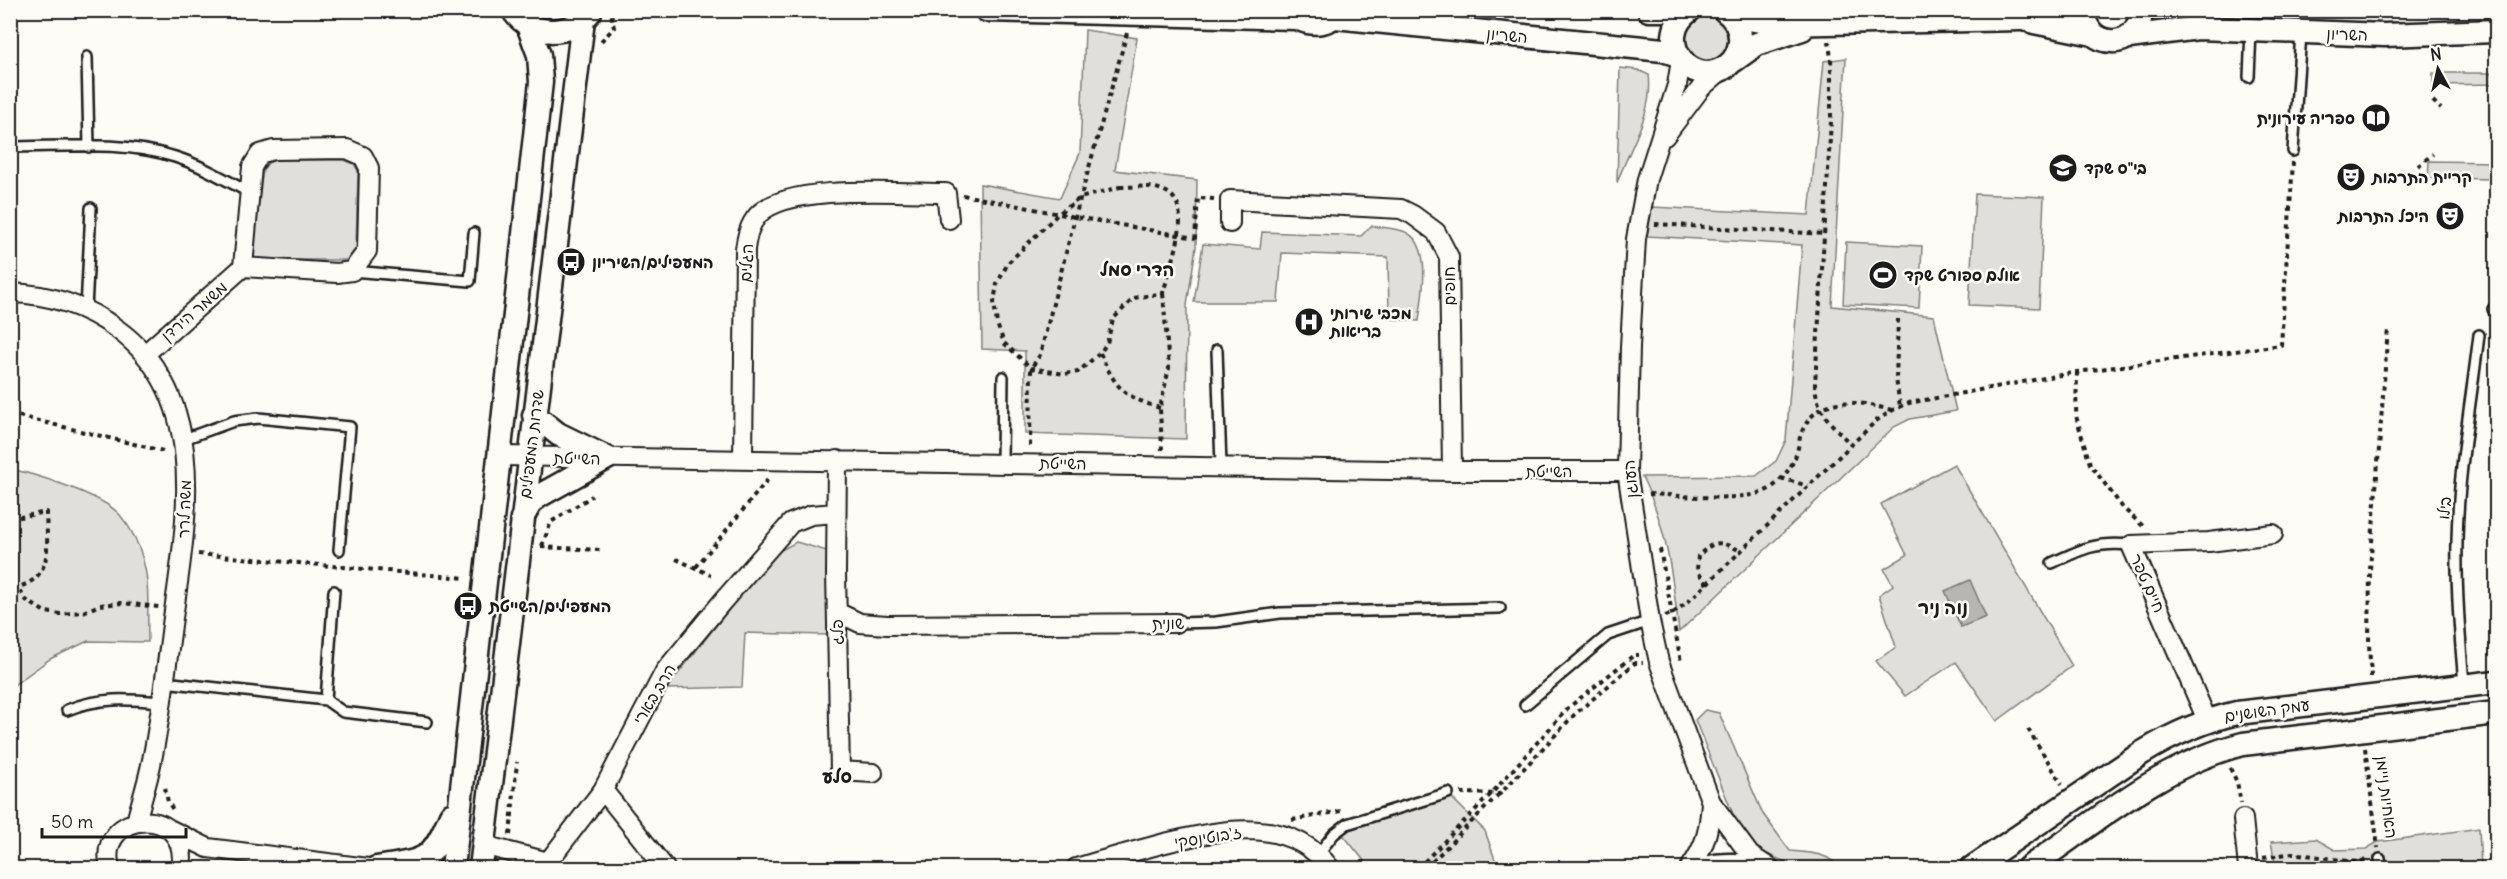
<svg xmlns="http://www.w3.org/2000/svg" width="2507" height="879" viewBox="0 0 2507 879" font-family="Delius,'Playpen Sans Hebrew',sans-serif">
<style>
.green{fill:#e0dfdb;stroke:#7e7e7c;stroke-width:1.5}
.water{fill:#b7b6b2;stroke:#797876;stroke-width:1.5}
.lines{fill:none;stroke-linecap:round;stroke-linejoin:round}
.service-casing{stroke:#1c1c1c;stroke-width:14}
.minor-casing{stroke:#1c1c1c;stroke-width:22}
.tertiary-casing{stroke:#1c1c1c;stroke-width:27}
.path{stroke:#1c1c1c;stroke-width:4;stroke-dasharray:4.5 4.5;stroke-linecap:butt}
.service{stroke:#fdfcf7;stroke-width:9}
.minor{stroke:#fdfcf7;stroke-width:18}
.tertiary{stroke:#fdfcf7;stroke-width:22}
.labels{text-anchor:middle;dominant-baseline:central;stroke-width:5;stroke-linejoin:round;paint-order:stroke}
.street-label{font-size:16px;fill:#1c1c1c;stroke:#fdfcf7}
.poi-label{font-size:16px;font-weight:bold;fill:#1c1c1c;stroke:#fdfcf7;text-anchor:start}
.neighbourhood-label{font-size:18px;font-weight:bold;fill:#1c1c1c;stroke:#fdfcf7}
</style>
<rect width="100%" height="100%" fill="#fdfcf7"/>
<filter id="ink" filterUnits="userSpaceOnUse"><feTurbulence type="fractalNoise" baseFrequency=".0167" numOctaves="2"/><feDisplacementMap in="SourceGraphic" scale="12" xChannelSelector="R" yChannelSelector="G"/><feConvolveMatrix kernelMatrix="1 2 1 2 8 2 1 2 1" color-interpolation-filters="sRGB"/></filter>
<g filter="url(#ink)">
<path class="green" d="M1684 39a23 23 0 1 1 46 0a23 23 0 1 1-46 0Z
M1085,30L1137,38L1115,170L1197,180L1196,247L1187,305L1186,439L1025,434V351L982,349L980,184L1060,198L1080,153Z
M1846,58L1832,306L1934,316L1956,411L1910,419L1894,427L1679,632C1673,579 1667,526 1642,477L1756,476L1776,461L1786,440L1802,245L1647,236L1652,207L1809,215L1824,61Z
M1620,68L1638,70L1649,75C1654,113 1629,148 1617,183Z
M2433,73H2496V84L2433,85Z
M275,160H344L354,164L358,171L356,248L347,260H250L263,170L268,163Z
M2429,161L2496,162V179L2428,178Z
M1975,194L2044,197L2039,308L1969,305Z
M1371,226C1381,227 1393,228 1403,231C1434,242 1422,295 1419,321L1389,319L1388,257L1282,253L1278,302H1194L1203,244L1260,249L1262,232L1361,236Z
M1846,242L1922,246L1919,308L1843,304Z
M1954,464L2072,666L1997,721L1956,662L1905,696L1876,661L1896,647L1879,595L1893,585L1884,569L1907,555L1881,504Z
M11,469C37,475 103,495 120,515C132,529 140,546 144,564C150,586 147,618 148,642L88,641L50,659L11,687Z
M796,542L827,551V635L745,633L742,687L666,689L772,555Z
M1705,710L1719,713L1763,814L1790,851C1809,853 1828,852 1839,868H1800L1755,849L1744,841L1695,720Z
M1451,797L1485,831L1498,868H1370L1340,831L1365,821Z
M2479,828L2481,868H2276L2271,842L2316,839L2335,850L2366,849L2378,842Z"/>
<path class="water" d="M1970,580L1986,617L1961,627L1945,591Z"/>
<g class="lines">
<g class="service-casing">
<path id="service" d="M87,57L89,147
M2249,77L2251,31
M10,147C64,147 123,140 175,157C201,165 226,180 250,193
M2293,151L2301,33
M352,271L470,281L474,233
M2493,309L2496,315
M86,310L91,208
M1217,350L1221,466
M184,439L234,421L258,418L350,427L339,550
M1002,462L1003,377
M2052,563C2084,548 2096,542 2131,545
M1176,623L1216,622L1280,613L1500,608
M164,682L326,700L343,712L427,722
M2464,684C2460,637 2456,589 2457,541C2458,473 2471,403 2479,335
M326,700L334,591
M1525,705L1608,635L1650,621
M67,710C99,697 127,699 161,702
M1318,854L1334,834L1347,824L1448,793
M2380,859L2381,868"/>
</g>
<g class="minor-casing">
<path id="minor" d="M1681,60L1677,85L1647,179L1636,239L1630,347L1627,471L1650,621L1659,662L1711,802L1750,855L1770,868
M1665,136L1701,88L1723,69
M1230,223V200L1401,209L1413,215L1436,232L1449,257L1452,471
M10,293C49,294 86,306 117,329C212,398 186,524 172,625C166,670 161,716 152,760C148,781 141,802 136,822
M145,354L243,267L252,167L260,154L273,150L347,149L363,156L369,168L367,251L352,271L337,273L243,267
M499,456L1452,471H1627
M743,460L745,249C747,236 749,225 758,215C787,183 904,193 946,193L949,219
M837,460L836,574L840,771L873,773
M837,612L860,623L887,625L1176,623
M2207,720L2131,545L2209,542L2273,534
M603,790L665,868
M2243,819L2248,868
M169,829L208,848L368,868
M483,845L548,862L603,790L665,671L722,602L791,523L811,515L836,513
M110,868C95,809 192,803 181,868
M1076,868C1106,859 1135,851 1165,843C1222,829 1289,815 1330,868
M1690,868C1706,845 1709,831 1711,802"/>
</g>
<g class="tertiary-casing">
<path id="tertiary" d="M513,10C531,38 570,37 590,12
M986,10L1296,18
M1288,10C1304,27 1326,27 1342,10
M1649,10H1677
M1690,10C1651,38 1691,92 1727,66C1735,60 1739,52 1740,42C1741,29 1735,18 1724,10
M2084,10C2083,51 2141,52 2141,10
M1727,12L1754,20L1779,24L2021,19L2039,17L2062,10
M1335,17L1663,50L1678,55
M2034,22L2093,34
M2129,37L2198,28L2384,35L2496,31
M1733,61L1757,44L1802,29
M534,415L558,434L607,458
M522,518L531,502L539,496L607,458
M376,868C426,860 431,863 451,815
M453,868L541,82L539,55L528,25
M481,868L583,20
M1705,868C1725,863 1742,865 1762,868
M1972,868L2142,753C2173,734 2202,721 2237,713L2496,682
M2028,868C2096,822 2162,764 2243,744L2496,713"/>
</g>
<path class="path" d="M601,41L614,28L611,12
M1829,41L1831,60V121L1815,384C1817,415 1832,423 1851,445
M2433,101L2441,109
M2418,166L2433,154
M1120,187C1133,187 1150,185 1162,190C1198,202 1170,267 1163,293L1134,298L1113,319L1107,343L1100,353L1078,372L1064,374L1031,368L1004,343L997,324L994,302L997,284L1008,263L1058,214L1080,198Z
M963,195L1075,217L1195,238L1198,198L1214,199
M1655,224L1824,234
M1898,319L1896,378L1900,407
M1100,353C1116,388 1122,396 1160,408
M2077,372L2076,416L2090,464L2123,508L2143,526
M10,414L167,452
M1030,446L1031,368L1040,355L1075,217L1127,33
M1162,450L1160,408L1169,368L1163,293
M1781,478L1808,486
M1649,494C1679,495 1746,504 1771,488C1782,480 1794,465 1797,451C1799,446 1799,439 1801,434C1818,391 1858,402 1892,410
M10,519L46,512C47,547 55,581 10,589
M542,546L551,522L592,496
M541,547L601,550
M1660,549L1681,662
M198,554L465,578
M676,559L711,575
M696,567L770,477
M10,576L26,600L45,612L60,614L83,612L100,605L121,603L159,607
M1707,584L1697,571L1698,556C1715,539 1720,541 1741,551
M1665,616L1672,614L1690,600L1876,421L1893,410L1909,403L2077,372L2281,345L2293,162
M2371,677L2369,644L2370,569L2388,328
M2028,729L2062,784
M2365,748L2378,848
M2230,768L2237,782L2241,803
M165,788L168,802L174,811
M1461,793L1500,794L1574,715L1635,663H1643
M1292,820L1341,811
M510,835L517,762
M2263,858L2292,853L2355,862L2368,860
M1418,868L1492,793L1568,708L1634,655H1639
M1426,868L1499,794"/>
<use href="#service" class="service"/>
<use href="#minor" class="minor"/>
<use href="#tertiary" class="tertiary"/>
</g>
</g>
<defs>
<g id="library-disc" transform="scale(1.5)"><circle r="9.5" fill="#1c1c1c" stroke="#fdfcf7"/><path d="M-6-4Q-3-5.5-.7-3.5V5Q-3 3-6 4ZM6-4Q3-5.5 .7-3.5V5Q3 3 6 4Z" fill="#fff"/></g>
<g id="school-disc" transform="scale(1.5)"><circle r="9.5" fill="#1c1c1c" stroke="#fdfcf7"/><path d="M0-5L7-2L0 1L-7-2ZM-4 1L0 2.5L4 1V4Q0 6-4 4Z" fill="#fff"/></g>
<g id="theatre-disc" transform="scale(1.5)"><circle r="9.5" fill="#1c1c1c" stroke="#fdfcf7"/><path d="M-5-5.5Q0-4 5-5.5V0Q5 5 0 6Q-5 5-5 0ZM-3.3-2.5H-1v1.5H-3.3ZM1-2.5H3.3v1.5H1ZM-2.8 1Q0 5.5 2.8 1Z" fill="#fff"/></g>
<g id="bus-disc" transform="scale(1.5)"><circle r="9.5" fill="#1c1c1c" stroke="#fdfcf7"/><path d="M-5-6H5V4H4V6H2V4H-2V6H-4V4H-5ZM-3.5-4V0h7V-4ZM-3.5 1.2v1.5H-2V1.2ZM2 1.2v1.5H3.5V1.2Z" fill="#fff"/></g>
<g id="stadium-disc" transform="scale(1.5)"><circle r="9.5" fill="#1c1c1c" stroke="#fdfcf7"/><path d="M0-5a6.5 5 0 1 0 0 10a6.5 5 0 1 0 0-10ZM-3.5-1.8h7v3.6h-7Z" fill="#fff"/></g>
<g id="hospital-disc" transform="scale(1.5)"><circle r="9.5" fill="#1c1c1c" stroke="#fdfcf7"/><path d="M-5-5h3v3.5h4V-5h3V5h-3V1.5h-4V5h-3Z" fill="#fff"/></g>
</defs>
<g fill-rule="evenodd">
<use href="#library-disc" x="2376" y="118"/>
<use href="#school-disc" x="2063" y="168"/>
<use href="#theatre-disc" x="2351" y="177"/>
<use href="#theatre-disc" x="2450" y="216"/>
<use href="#bus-disc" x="571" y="262"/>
<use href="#stadium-disc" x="1883" y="275"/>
<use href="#hospital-disc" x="1309" y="322"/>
<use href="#bus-disc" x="468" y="606"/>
</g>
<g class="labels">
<g class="street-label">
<text transform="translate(2347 34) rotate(2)">השריון</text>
<text transform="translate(1507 35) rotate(5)">השריון</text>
<text transform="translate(746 263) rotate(-87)">הגלים</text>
<text transform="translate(1449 286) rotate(-91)">חופים</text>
<text transform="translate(194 311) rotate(-41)">משמר הירדן</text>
<text transform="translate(531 444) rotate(-83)">שדרות המעפילים</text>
<text transform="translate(577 458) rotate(1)">השייטת</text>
<text transform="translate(1063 463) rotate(1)">השייטת</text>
<text x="1549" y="471">השייטת</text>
<text transform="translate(1630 479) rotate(-95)">העוגן</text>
<text transform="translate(2444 508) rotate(-85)">בילו</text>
<text transform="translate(184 509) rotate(-88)">משה לרר</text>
<text transform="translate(2148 583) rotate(66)">חיים טפר</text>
<text transform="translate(1168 623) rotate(-1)">שונית</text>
<text transform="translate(837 632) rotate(-91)">פלג</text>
<text transform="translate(654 694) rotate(-59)">הרב בארי</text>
<text transform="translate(2267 710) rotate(-8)">עמק השושנים</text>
<text transform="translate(2387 797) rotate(83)">האחיות ניימן</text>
<text transform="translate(1208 837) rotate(-9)">ז'בוטינסקי</text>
</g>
<g class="poi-label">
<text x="2355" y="118" text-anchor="end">ספריה עירונית</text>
<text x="2084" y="168">בי"ס שקד</text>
<text x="2372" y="177">קריית התרבות</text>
<text x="2429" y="216" text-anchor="end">היכל התרבות</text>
<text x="592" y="262">המעפילים/השיריון</text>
<text x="1904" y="275">אולם ספורט שקד</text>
<text x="1330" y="313">מכבי שירותי<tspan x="1330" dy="18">בריאות</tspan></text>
<text x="489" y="606">המעפילים/השייטת</text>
</g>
<g class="neighbourhood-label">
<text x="1137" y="269">הדרי סמל</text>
<text x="1943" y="607">נוה ניר</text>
<text x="837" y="776">סלע</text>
</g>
</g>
<rect width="2507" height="879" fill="none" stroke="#fdfcf7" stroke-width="36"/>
<rect x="18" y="18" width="2471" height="843" fill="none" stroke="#1c1c1c" stroke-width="2" filter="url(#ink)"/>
<g transform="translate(2438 69) rotate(352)" stroke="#fdfcf7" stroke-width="4.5" paint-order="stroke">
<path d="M0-4.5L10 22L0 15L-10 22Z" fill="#1c1c1c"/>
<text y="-9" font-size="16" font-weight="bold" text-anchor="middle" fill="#1c1c1c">N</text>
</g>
<path d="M42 828v9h144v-9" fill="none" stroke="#1c1c1c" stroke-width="3"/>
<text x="51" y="828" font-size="18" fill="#1c1c1c" stroke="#fdfcf7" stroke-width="4.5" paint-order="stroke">50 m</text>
</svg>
